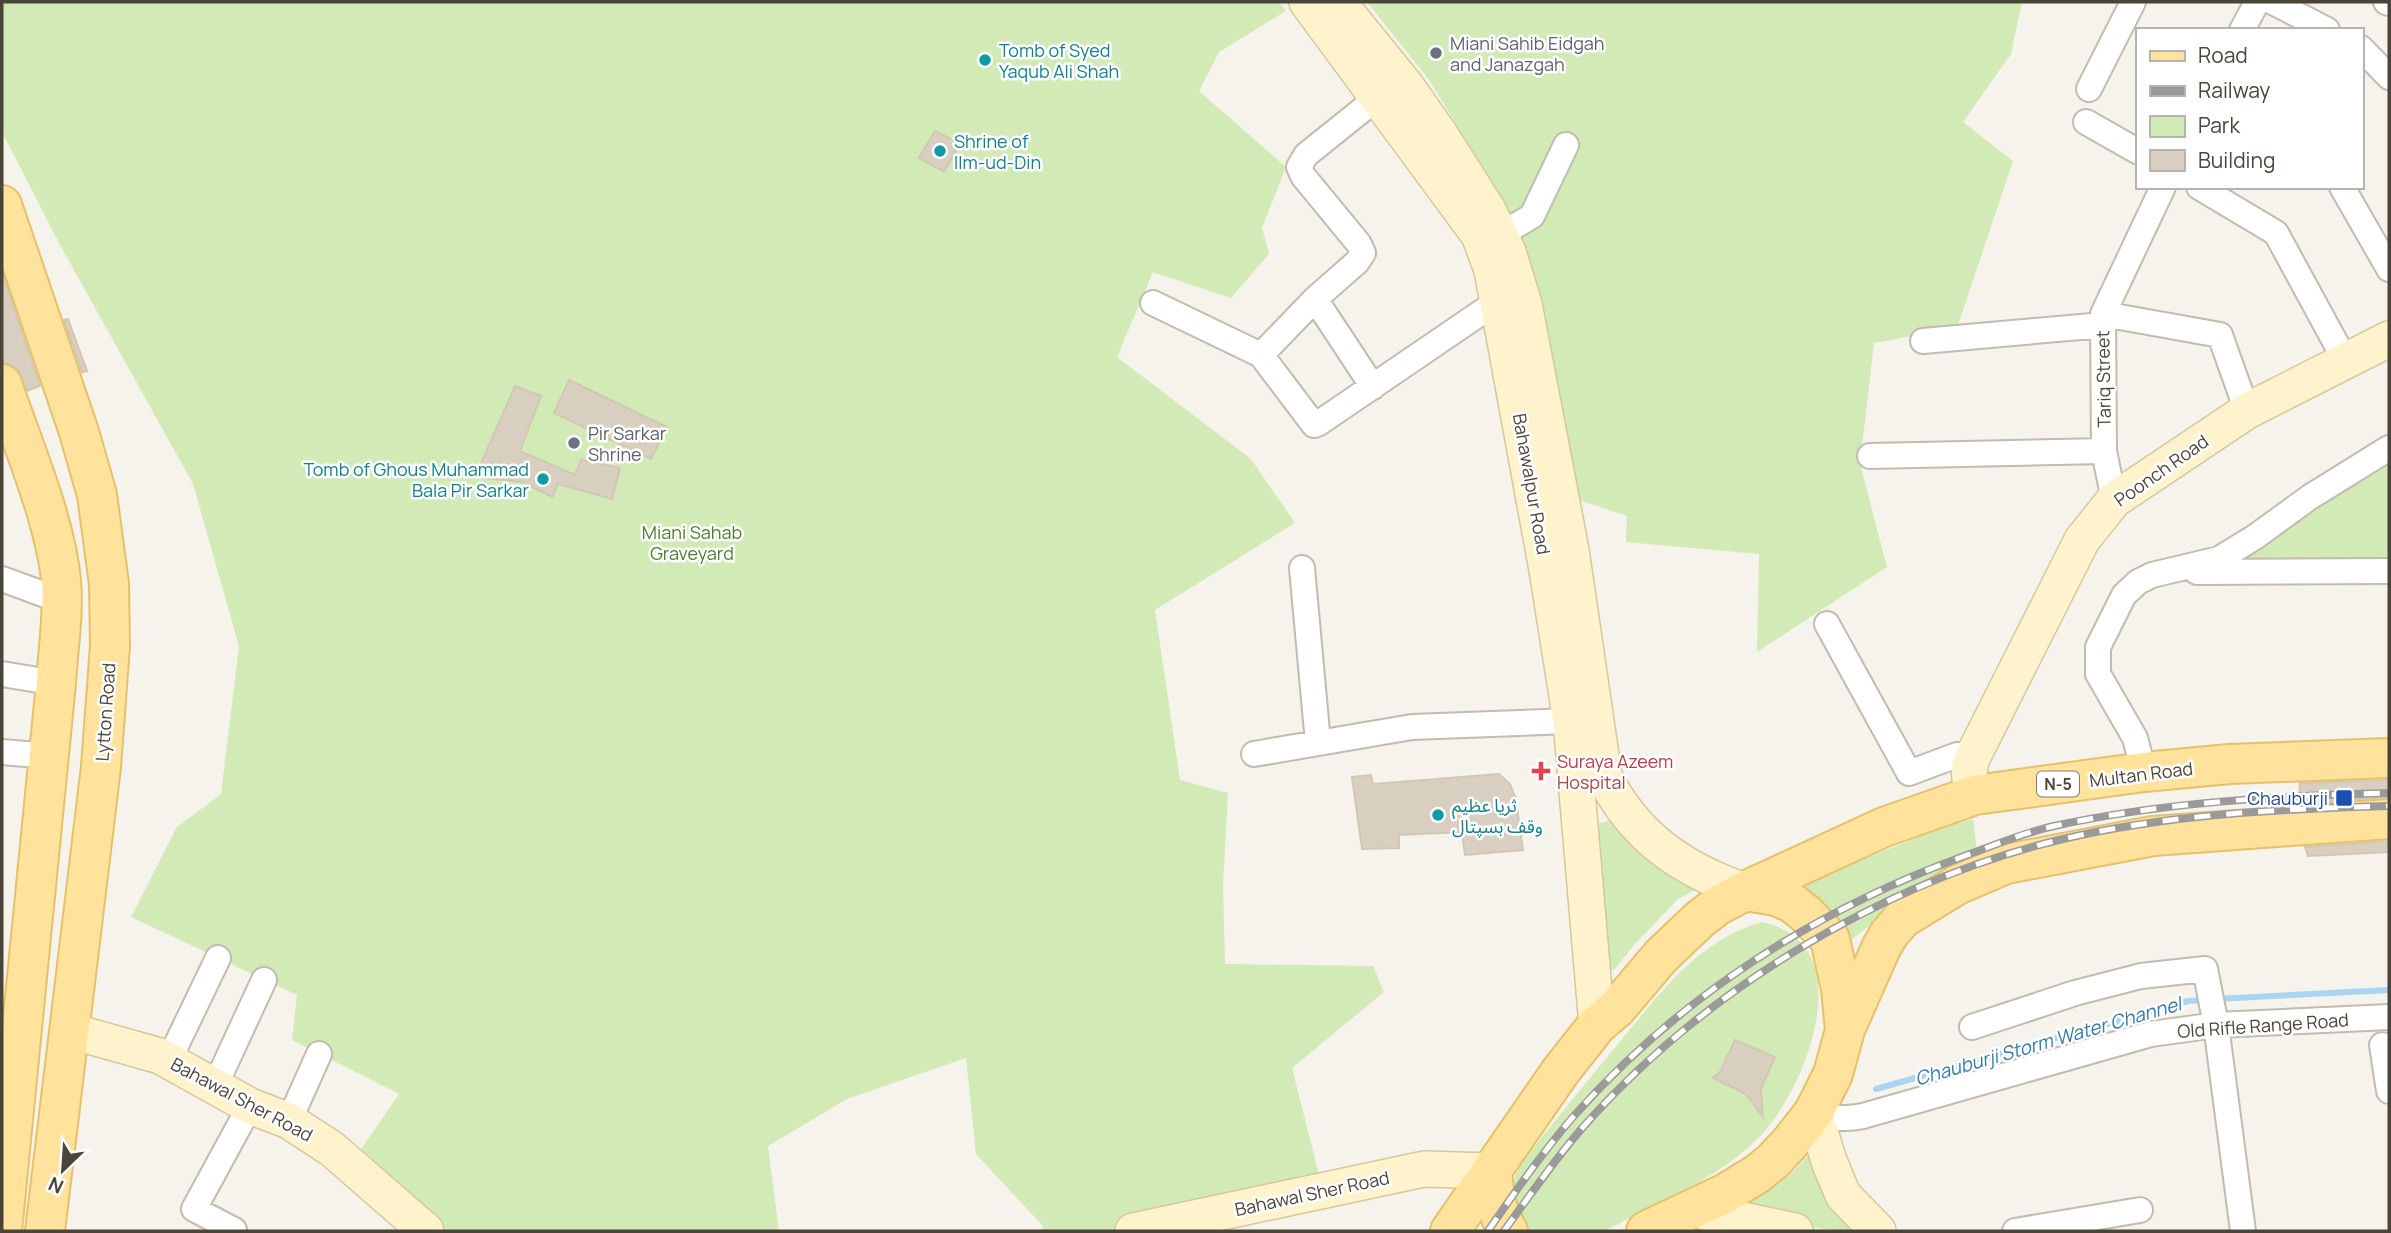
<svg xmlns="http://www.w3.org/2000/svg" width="2391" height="1233" viewBox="0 0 2391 1233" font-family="Manrope,'Noto Sans Arabic',sans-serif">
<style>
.green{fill:#d2eab5}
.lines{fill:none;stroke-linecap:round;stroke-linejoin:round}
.stream{stroke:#a9d4f2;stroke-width:6}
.building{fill:#d8cfc1;stroke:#d3c7b4;stroke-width:2}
.street-casing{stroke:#c2bbae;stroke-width:28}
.secondary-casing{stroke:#d6c79b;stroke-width:38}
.primary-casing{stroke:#e6c16a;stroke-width:42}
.street{stroke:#fff;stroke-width:24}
.secondary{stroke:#fff3cd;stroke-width:35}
.primary{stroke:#ffe39c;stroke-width:38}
.rail-casing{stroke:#9a9a9a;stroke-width:8}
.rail{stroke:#fff;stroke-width:5;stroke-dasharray:16;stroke-linecap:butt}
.worship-dot{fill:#6b7280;stroke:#fff;stroke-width:2.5}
.culture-dot{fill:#0f9aa8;stroke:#fff;stroke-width:2.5}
.health-dot{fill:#e0444e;stroke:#fff;stroke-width:2.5}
.transit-dot{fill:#1a4fb4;stroke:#fff;stroke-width:2.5}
.labels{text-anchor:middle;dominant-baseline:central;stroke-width:5;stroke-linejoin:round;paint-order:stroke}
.shield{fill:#fff;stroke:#817c74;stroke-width:2}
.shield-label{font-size:16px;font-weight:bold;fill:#4b4439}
.worship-label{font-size:18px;fill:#5b616d;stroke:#fff;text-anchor:start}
.culture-label{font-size:18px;fill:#0d838f;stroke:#fff;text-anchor:start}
.street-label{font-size:18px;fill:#4b4439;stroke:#fff}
.park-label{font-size:18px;fill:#4a7f2a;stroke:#fff}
.health-label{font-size:18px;fill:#be3a42;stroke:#fff;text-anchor:start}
.transit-label{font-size:18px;fill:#164399;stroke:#fff;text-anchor:end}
.water-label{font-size:19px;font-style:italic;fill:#2e7ab2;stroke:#fff}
</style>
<rect width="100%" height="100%" fill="#f6f3ec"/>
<path class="green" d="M2,2H1279L1286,11L1219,52L1199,91L1286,167L1262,228L1269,254L1231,298L1153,272L1117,357L1251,459L1295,523L1155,610L1180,780L1228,793L1223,884L1225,964L1373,966L1384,992L1292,1068L1323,1191L1133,1231H1042L1043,1226L976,1154L966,1058L847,1099L768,1146L779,1231H449L348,1168L399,1094L292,1040L297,995L131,917L177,827L221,794L239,646L193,484L59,243L2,132Z
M1367,2H2022L2011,54L1963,122L2013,161L1957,328L1874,343L1860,464L1887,567L1757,652L1759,554L1626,542L1627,516L1576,499L1546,324L1518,225L1429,80Z
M2389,448V571L2219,559Z
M1618,819L1703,886L1678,899L1634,945L1615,969L1605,973L1596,824Z
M1973,819L1979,867L1896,906L1852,939H1844L1804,893L1802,886L1807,882L1938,829Z
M1761,922C1862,941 1808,1084 1763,1133C1728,1171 1683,1190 1639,1213C1627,1218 1613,1229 1601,1231C1587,1233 1539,1233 1527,1230C1513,1199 1505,1197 1520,1165C1552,1124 1585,1084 1618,1044C1659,995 1697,941 1761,922Z
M1810,1153L1855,1231C1814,1231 1781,1221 1743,1204C1771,1190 1790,1178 1810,1153Z"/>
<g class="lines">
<path class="stream" d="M2216,999L2389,990
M1876,1089L2188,1001L2205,1000"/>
</g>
<path class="building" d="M935,131L960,144L944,172L919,158Z
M2,272L40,386L27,391L17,368L3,363L2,358Z
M68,319L87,371L82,372L64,320Z
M569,380L667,427L651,459L554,413Z
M515,386L541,396L520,451L575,475L581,460L620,468L612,499L558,484L552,497L522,482L475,477Z
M1499,774L1510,784L1516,799L1523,850L1465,855L1462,832L1399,835V848L1362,849L1352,777L1371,775L1373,784Z
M2389,780V797L2299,804L2300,783Z
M2389,841V852L2308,856L2305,847Z
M1735,1040L1775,1057L1761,1089L1763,1117L1746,1094L1713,1078L1720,1072Z"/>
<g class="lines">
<g class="street-casing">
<path id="street" d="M2273,2L2327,30
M2386,2L2389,3
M2242,30L2257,2
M2361,48L2389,77
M2089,89L2133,2
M2086,122L2137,151
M2199,187L2276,233L2345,360
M2342,187L2389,269
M1500,235L1532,216L1566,145
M1315,299L1373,387
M1153,303L1261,355L1314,425L1319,423L1498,301
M2103,314L2220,335L2247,411
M1923,341L2103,325
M1261,355L1315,299L1357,262L1363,253L1359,244L1303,176L1299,167L1306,155L1377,98
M1870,456L2104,451
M2114,500L2104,451L2103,314L2163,187
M1302,568L1318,743
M2197,572L2389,571
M2,579L62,601
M1827,624L1909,773L1957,755L1973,756
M2,674L56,683
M2,752L49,756
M1254,754L1412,727L1571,721
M2144,772L2135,738L2098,674V647L2124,595L2138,582L2152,575L2219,559L2255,537L2310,497L2389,448
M1972,1027L2075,993L2141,976L2205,969L2216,1025L2243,1231
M2382,1045L2389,1091
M169,1060L218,958
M215,1086L264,980
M1814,1112C1832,1118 1844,1120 1863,1116L2151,1034L2216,1025L2389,1017
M289,1121L319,1054
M234,1230L194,1209L250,1106
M2015,1231L2140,1210"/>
</g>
<g class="secondary-casing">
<path id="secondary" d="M1307,2L1479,235L1492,270L1547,570L1571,721L1597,1025
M1338,2L1407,87L1439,133L1488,210L1508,252L1524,304L1571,550L1604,776C1634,837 1683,870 1745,891
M1975,795C1969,780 1967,771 1973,756L2082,540L2114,500L2247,411L2389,339
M71,1031L160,1056L250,1106L289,1121L332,1149L426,1231
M1814,1112L1829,1161L1843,1195L1878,1231
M1691,1209L1795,1231
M1133,1231L1424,1169L1492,1171"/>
</g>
<g class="primary-casing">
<path id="primary" d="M2,205L79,432L97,495L109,584L110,646L101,767L45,1231
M2,384C22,443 55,519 61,580C64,614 58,649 56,683L2,1231
M1745,891L1884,827L1975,795L2144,772L2230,764L2389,758
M1847,1025L1881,948L1889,934L1903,918L1957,885L2006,864L2153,836L2389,819
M1492,1171C1494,1193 1496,1213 1508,1231
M1450,1231L1560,1072L1597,1025L1617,1008L1661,956L1700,919L1717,906L1745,891L1776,896L1792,903L1805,913L1830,939L1841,989L1845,1030L1833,1074L1814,1112L1789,1144L1773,1161L1757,1174L1726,1193L1646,1231"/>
</g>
<use href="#street" class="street"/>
<use href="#secondary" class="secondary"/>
<use href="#primary" class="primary"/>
<g class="rail-casing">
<path id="rail" d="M1488,1231C1515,1192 1542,1153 1573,1117C1677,999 1812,912 1959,858C1990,847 2022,833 2054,826C2164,802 2277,796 2389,793
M1504,1231C1530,1195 1555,1159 1584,1126C1705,989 1885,881 2063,839C2170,814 2280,809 2389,806"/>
</g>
<use href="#rail" class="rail"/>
</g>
<g class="worship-dot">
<circle cx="1436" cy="53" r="7"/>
<circle cx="574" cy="443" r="7"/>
</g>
<g class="culture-dot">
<circle cx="985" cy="60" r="7"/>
<circle cx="940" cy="151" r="7"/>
<circle cx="543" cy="479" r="7"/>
<circle cx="1438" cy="815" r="7"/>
</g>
<path class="health-dot" d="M1537.5 760.5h7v7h7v7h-7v7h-7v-7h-7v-7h7z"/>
<rect class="transit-dot" x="2335" y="789" width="18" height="18" rx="3.5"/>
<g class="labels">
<rect class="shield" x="2037" y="771.5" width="42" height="25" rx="5"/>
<g class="shield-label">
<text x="2058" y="784">N-5</text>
</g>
<g class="worship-label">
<text x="1450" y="43">Miani Sahib Eidgah<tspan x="1450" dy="21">and Janazgah</tspan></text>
<text x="588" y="433">Pir Sarkar<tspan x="588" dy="21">Shrine</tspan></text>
</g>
<g class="culture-label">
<text x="999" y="50">Tomb of Syed<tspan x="999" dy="21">Yaqub Ali Shah</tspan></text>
<text x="954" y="141">Shrine of<tspan x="954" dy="21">Ilm-ud-Din</tspan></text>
<text x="529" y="469" text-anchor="end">Tomb of Ghous Muhammad<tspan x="529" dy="21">Bala Pir Sarkar</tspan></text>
<text x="1452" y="805">ثریا عظیم<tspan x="1452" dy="21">وقف ہسپتال</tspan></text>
</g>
<g class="street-label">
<text transform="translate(2103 379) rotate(-91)">Tariq Street</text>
<text transform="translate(2161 470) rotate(-35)">Poonch Road</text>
<text transform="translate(1532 484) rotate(80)">Bahawalpur Road</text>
<text transform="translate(105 712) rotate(-86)">Lytton Road</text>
<text transform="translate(2141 774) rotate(-7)">Multan Road</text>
<text transform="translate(2263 1025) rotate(-4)">Old Rifle Range Road</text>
<text transform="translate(242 1099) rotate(28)">Bahawal Sher Road</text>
<text transform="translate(1312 1193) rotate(-12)">Bahawal Sher Road</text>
</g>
<g class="park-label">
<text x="692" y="532">Miani Sahab<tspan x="692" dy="21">Graveyard</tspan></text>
</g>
<g class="health-label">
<text x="1557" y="761">Suraya Azeem<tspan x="1557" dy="21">Hospital</tspan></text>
</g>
<g class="transit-label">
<text x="2328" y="798">Chauburji</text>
</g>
<g class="water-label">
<text transform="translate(2048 1041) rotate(-16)">Chauburji Storm Water Channel</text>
</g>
</g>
<rect width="2391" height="1233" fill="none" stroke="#4b4439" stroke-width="7"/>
<rect x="2136" y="28" width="228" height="161" fill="#ffffff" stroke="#b7b4b0" stroke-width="2"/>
<rect x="2150" y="51" width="35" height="10" fill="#ffe39c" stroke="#b7b4b0" stroke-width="2"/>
<text x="2198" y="63" font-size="21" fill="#4b4439">Road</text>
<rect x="2150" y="86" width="35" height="10" fill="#9a9a9a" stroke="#b7b4b0" stroke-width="2"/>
<text x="2198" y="98" font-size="21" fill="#4b4439">Railway</text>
<rect x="2150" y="116" width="35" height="21" fill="#d2eab5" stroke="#b7b4b0" stroke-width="2"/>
<text x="2198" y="133" font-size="21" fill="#4b4439">Park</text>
<rect x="2150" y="150" width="35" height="21" fill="#d8cfc1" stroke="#b7b4b0" stroke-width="2"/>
<text x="2198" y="168" font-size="21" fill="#4b4439">Building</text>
<g transform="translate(63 1170) rotate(205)" stroke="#ffffff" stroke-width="5" paint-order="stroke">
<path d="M0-5L12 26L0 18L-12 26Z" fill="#4b4439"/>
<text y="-10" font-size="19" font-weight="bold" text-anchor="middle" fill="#4b4439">N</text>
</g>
</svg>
